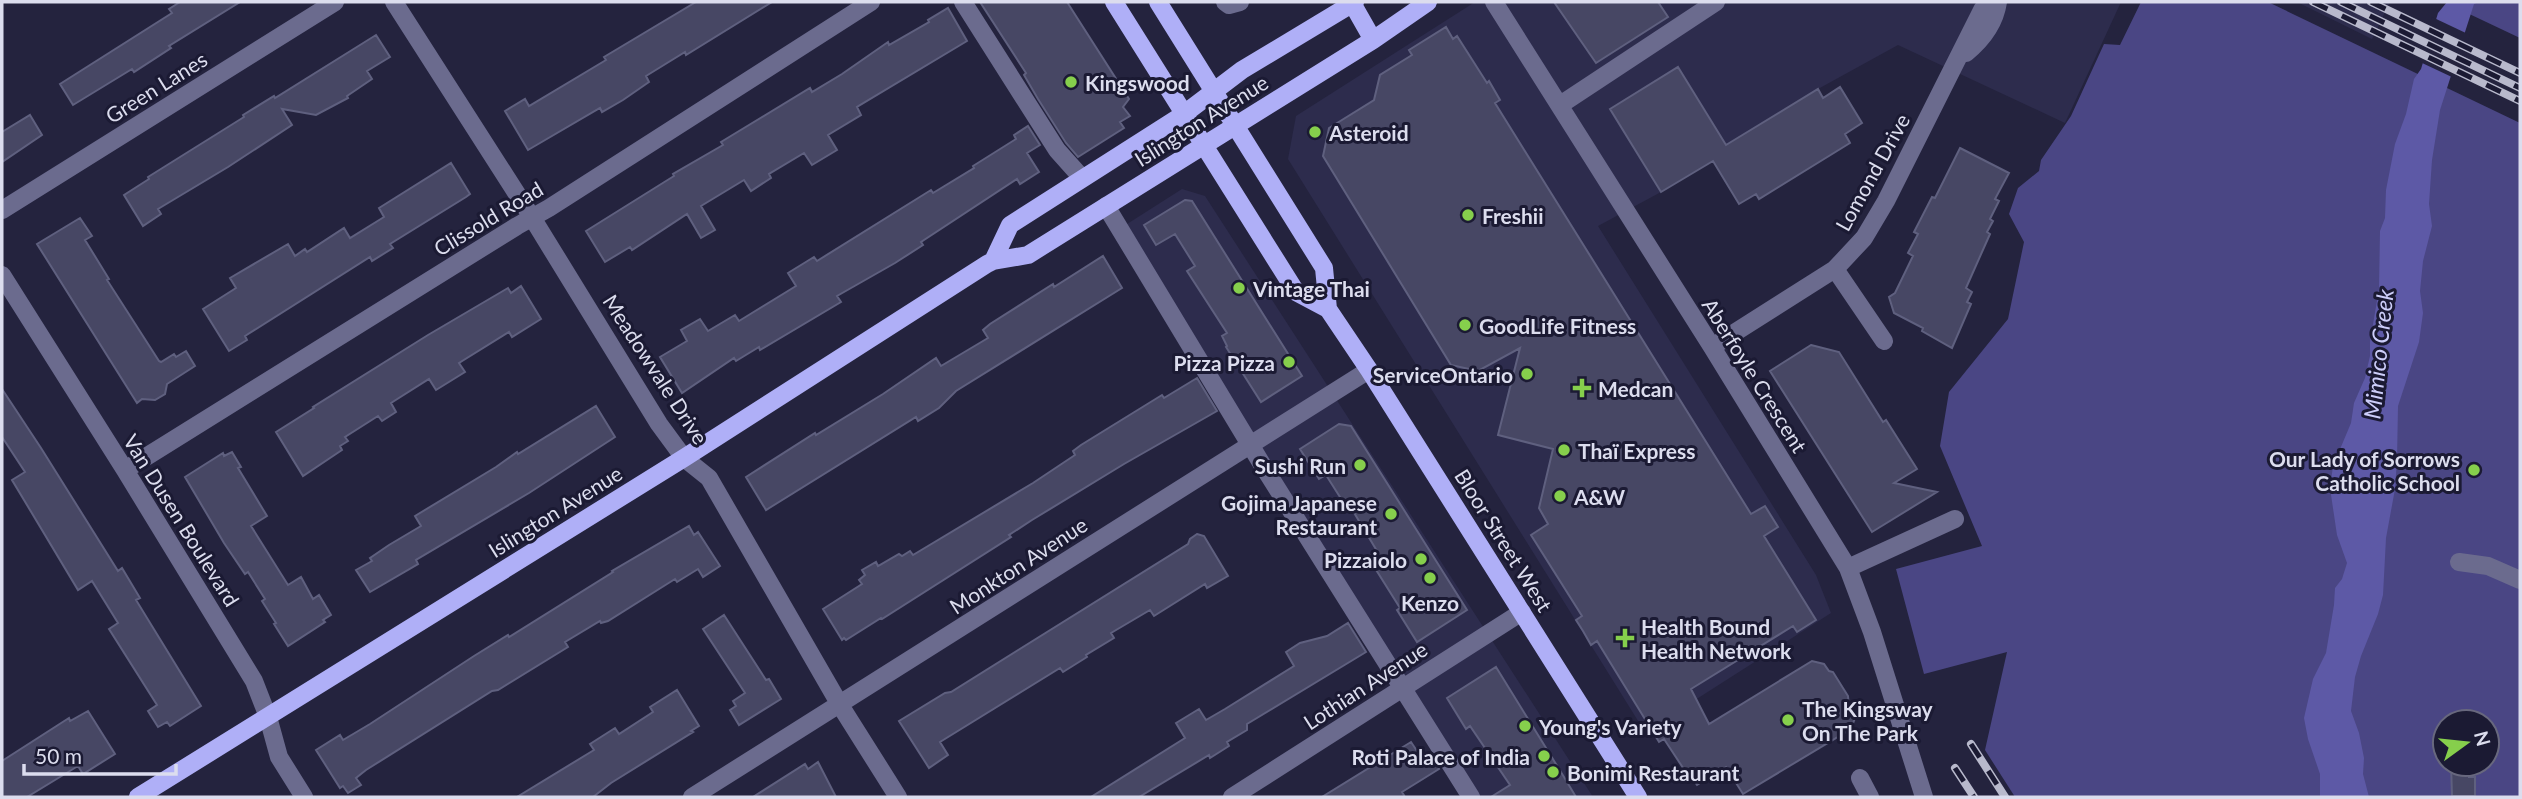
<svg xmlns="http://www.w3.org/2000/svg" width="2522" height="799" viewBox="0 0 2522 799" font-family="Lato,sans-serif">
<style>
.built{fill:#2d2c4d}
.green{fill:#4a4684;fill-rule:evenodd}
.water{fill:#5d59a6}
.pier{fill:#24233e}
.building{fill:#474764;stroke:#5f607f;stroke-width:2}
.lines{fill:none;stroke-linecap:round;stroke-linejoin:round}
.minor{stroke:#6b6b8e;stroke-width:18}
.major{stroke:#afaff7;stroke-width:18}
.rail-casing{stroke:#b8b9cc;stroke-width:8}
.rail{stroke:#1b1a33;stroke-width:5;stroke-dasharray:16;stroke-linecap:butt}
.poi-dot{fill:#86cf4c;stroke:#1b1a33;stroke-width:2.5}
.labels{text-anchor:middle;dominant-baseline:central;stroke-width:6;stroke-linejoin:round;paint-order:stroke}
.poi-label{font-size:21px;font-weight:bold;fill:#dcddee;stroke:#1b1a33;text-anchor:start}
.street-label{font-size:21px;fill:#dcddee;stroke:#1b1a33}
.water-label{font-size:23px;font-style:italic;fill:#cdcefa;stroke:#1b1a33}
</style>
<rect width="100%" height="100%" fill="#24233e"/>
<path class="built" d="M1475,2H2121L2065,123L1898,45L1818,89L1727,145L1730,151L1661,192L1598,226L1816,575L1831,613L1645,732L1288,159L1296,116Z
M2297,2H2390L2372,39Z
M1182,189L1205,196L1593,797H1469L1113,233Z"/>
<path class="green" d="M2141,2H2268L2520,123V797H2015L1985,750L2007,652L1924,674L1896,569L1982,546L1940,446L1949,392L2008,319L2024,242L2009,214L2018,188L2039,171L2041,160L2071,116L2104,44L2120,45ZM2445,722H2487V764H2445Z
M2444,2H2520V38Z"/>
<path class="water" d="M2447,2H2479L2474,4L2440,110L2432,160L2429,204L2432,226L2423,261L2420,291L2423,313L2419,342L2398,406L2397,460L2395,489L2386,538L2383,595L2378,614L2361,656L2355,677L2351,711L2359,733L2364,758L2363,774L2369,797H2320V774L2308,739L2304,718L2313,679L2326,653L2334,605L2335,588L2342,579L2347,563L2337,535L2330,488L2333,466L2351,423L2354,403L2365,378L2370,356V342L2379,289L2380,231L2385,218L2386,190L2395,144L2406,114L2414,79L2421,69L2438,13Z"/>
<path class="pier" d="M2432,17L2470,35L2454,78L2420,62Z"/>
<path class="building" d="M180,2H240L169,46L171,48L134,72L132,69L73,105L60,84L172,13L169,9Z
M696,2H772L686,55L685,52L646,76L649,82L623,100L602,112L600,108L528,150L505,111L525,99L529,106L606,60L604,57Z
M980,2H1067L1129,99L1123,107L1130,116L1120,122L1124,128L1078,157L1066,143L1038,99L1024,75L1026,73Z
M1554,2H1658L1668,17L1596,63Z
M948,8L967,41L857,107L861,115L828,135L837,150L812,165L804,153L769,174L771,178L751,191L744,180L701,206L715,230L701,238L687,214L632,250L630,247L605,262L586,231L674,176L673,174L723,145L721,142L810,88L812,92L842,74L888,42L889,45L929,22L928,20Z
M1446,27L1453,39L1457,36L1487,83L1489,81L1500,100L1495,103L1751,514L1765,506L1778,527L1764,536L1816,620L1797,632L1793,626L1691,689L1709,724L1812,661L1824,664L1829,671L1833,672L1848,696L1849,709L1855,718L1851,729L1743,794L1726,767L1697,785L1691,776L1689,777L1664,739L1659,742L1597,641L1591,645L1583,631L1576,620L1582,616L1531,535L1548,524L1539,508L1553,449L1498,435L1520,348L1478,371L1451,365L1323,156L1329,128L1374,100L1380,75L1412,55L1409,50Z
M376,35L390,57L367,71L372,79L347,96L348,98L316,115L282,109L292,125L228,167L158,209L161,214L143,226L124,195L149,179L148,177L244,117L243,115L274,96L275,98Z
M1678,67L1726,145L1818,89L1823,98L1840,87L1862,123L1845,134L1850,143L1759,199L1756,194L1739,204L1713,161L1661,192L1610,109Z
M30,115L42,135L2,162V132Z
M1028,126L1040,145L1027,153L1039,172L1020,184L1017,179L921,242L923,245L895,263L837,296L841,302L760,350L759,347L736,361L734,358L682,393L660,357L687,341L681,330L700,319L708,331L735,315L739,321L796,286L788,273L814,257L817,261L931,190L933,193L974,168L973,166L1016,139L1014,135Z
M1960,148L2009,173L1995,199L1999,201L1990,219L1993,221L1987,232L1990,234L1966,288L1972,292L1967,302L1971,304L1952,348L1922,331L1923,328L1894,313L1889,297L1895,293L1913,256L1908,253L1918,234L1914,232L1932,197L1935,198Z
M451,163L470,194L466,197L390,244L393,248L372,261L370,257L245,336L247,340L229,351L203,309L236,288L230,278L288,244L295,256L305,249L307,252L344,228L350,238L384,217L379,208Z
M1185,200L1192,201L1302,376L1261,402L1226,347L1227,346L1222,336L1227,333L1187,271L1195,266L1175,234L1156,245L1144,225Z
M80,218L92,236L85,240L109,279L107,280L159,361L161,362L174,354L176,357L186,351L195,366L167,384L165,394L155,400L142,399L137,403L37,244Z
M1103,256L1122,288L956,391L939,408L918,421L916,417L766,510L746,477L815,433L816,435L883,394L936,358L941,366L988,338L983,330L990,324L1053,284L1054,287Z
M521,286L541,319L512,337L509,332L459,363L465,372L436,390L429,379L391,403L396,412L382,421L378,416L345,437L348,441L340,446L342,450L303,476L276,432L314,408L313,407L428,335L508,288L511,293Z
M1811,345L1839,352L1883,422L1886,420L1917,469L1894,483L1937,492L1872,532L1770,371Z
M1197,378L1217,411L1124,464L1032,520L1009,535L1011,537L882,619L881,618L846,640L844,638L842,640L823,609L862,584L859,580L865,575L862,570L876,562L878,566L899,554L902,556L910,551L913,555L1033,483L1075,455L1073,451L1081,445L1162,395L1164,398Z
M2,389L41,448L118,571L122,568L140,598L136,600L201,706L170,726L167,722L158,727L148,711L157,705L109,629L118,623L92,581L78,590L12,480L25,472L2,437Z
M596,406L615,437L529,493L416,560L418,564L370,592L356,570L372,561L370,558L389,545L421,526L415,516L496,467L517,452L518,454Z
M1339,424L1351,426L1467,610L1417,642L1397,610L1400,608L1368,557L1377,551L1350,506L1347,508L1326,475L1319,479L1300,449Z
M232,452L241,467L238,468L267,516L251,526L288,585L301,577L313,599L319,595L331,615L323,620L325,622L288,646L274,624L276,623L262,601L265,599L248,572L245,574L224,543L185,477L223,453L224,456Z
M689,526L694,535L698,532L720,566L703,577L698,569L677,582L675,579L608,621L601,623L600,621L565,642L568,647L498,690L492,691L366,770L356,778L361,785L348,793L343,786L340,788L316,750L340,735L343,740L370,724L474,656L508,635L509,637L613,572L612,571Z
M1197,534L1204,536L1228,576L1207,588L1205,584L1154,616L1150,610L1111,633L1114,638L1086,655L1087,657L1063,672L1060,668L940,742L948,755L929,768L899,721L945,693L951,692L1188,544L1190,539Z
M724,615L766,680L769,679L781,699L739,725L730,710L736,706L733,701L745,693L703,629Z
M1348,623L1366,652L1247,724V730L1227,742L1229,746L1210,758L1209,755L1139,797H1091L1185,738L1176,723L1199,709L1206,720L1225,709L1294,666L1286,652L1300,643L1327,636Z
M1496,667L1564,777L1576,797H1491L1510,785L1470,726L1466,729L1447,698Z
M677,690L699,726L691,731L693,732L611,783L593,797H517L594,750L590,744L615,728L619,734L653,712L650,707Z
M88,711L115,754L83,774L78,766L27,797H2V761L69,718L70,721Z
M1411,742L1423,760L1431,755L1439,769L1402,792L1405,797H1322Z
M818,762L836,797H753L805,764L808,769Z
M2451,764H2469V777H2475V796H2452Z"/>
<g class="lines">
<path class="minor" d="M394,2L533,219L659,424L684,458L709,478L840,705L898,797
M963,2L1057,150L1082,178
M1225,2L1229,5L1240,2
M1494,2L1712,347L1848,568L1872,632L1924,797
M1966,53C1982,40 1995,22 1998,2
M1560,105L1716,2
M1106,206L1263,466L1471,797
M2,210L335,2
M1835,269L1884,341
M2,275L125,470L254,681L268,717L279,757L304,797
M1712,347L1835,269L1864,238L1886,201L1982,10L1988,2
M125,470L517,226L549,208L871,2
M2459,562L2488,566L2520,580
M1848,568L1955,519
M1860,778L1870,797
M692,797L1369,370
M1232,797L1522,612"/>
<path class="major" d="M1114,2L1296,292L1328,309L1369,370L1638,797
M1158,2L1324,268L1328,309
M1352,3L1373,40
M993,261L1010,225L1184,114L1242,70L1355,2
M138,797L684,458L987,264L993,261L1028,255L1373,40L1428,2"/>
<g class="rail-casing">
<path id="rail" d="M2313,2L2520,101
M2341,2L2520,88
M2371,2L2520,73
M1971,744L2005,797
M1955,768L1974,797"/>
</g>
<use href="#rail" class="rail"/>
</g>
<g class="poi-dot">
<circle cx="1071" cy="82" r="7"/>
<circle cx="1315" cy="132" r="7"/>
<circle cx="1468" cy="215" r="7"/>
<circle cx="1239" cy="288" r="7"/>
<circle cx="1465" cy="325" r="7"/>
<circle cx="1289" cy="362" r="7"/>
<circle cx="1527" cy="374" r="7"/>
<path d="M1578.5 377.5h7v7h7v7h-7v7h-7v-7h-7v-7h7z"/>
<circle cx="1564" cy="450" r="7"/>
<circle cx="1360" cy="465" r="7"/>
<circle cx="2474" cy="470" r="7"/>
<circle cx="1560" cy="496" r="7"/>
<circle cx="1391" cy="514" r="7"/>
<circle cx="1421" cy="559" r="7"/>
<circle cx="1430" cy="578" r="7"/>
<path d="M1621.5 627.5h7v7h7v7h-7v7h-7v-7h-7v-7h7z"/>
<circle cx="1788" cy="720" r="7"/>
<circle cx="1525" cy="726" r="7"/>
<circle cx="1544" cy="756" r="7"/>
<circle cx="1553" cy="772" r="7"/>
</g>
<g class="labels">
<g class="poi-label">
<text x="1085" y="82">Kingswood</text>
<text x="1329" y="132">Asteroid</text>
<text x="1482" y="215">Freshii</text>
<text x="1253" y="288">Vintage Thai</text>
<text x="1479" y="325">GoodLife Fitness</text>
<text x="1275" y="362" text-anchor="end">Pizza Pizza</text>
<text x="1513" y="374" text-anchor="end">ServiceOntario</text>
<text x="1598" y="388">Medcan</text>
<text x="1578" y="450">Thaï Express</text>
<text x="2460" y="458" text-anchor="end">Our Lady of Sorrows<tspan x="2460" dy="24">Catholic School</tspan></text>
<text x="1346" y="465" text-anchor="end">Sushi Run</text>
<text x="1574" y="496">A&amp;W</text>
<text x="1377" y="502" text-anchor="end">Gojima Japanese<tspan x="1377" dy="24">Restaurant</tspan></text>
<text x="1407" y="559" text-anchor="end">Pizzaiolo</text>
<text x="1430" y="602" text-anchor="middle">Kenzo</text>
<text x="1641" y="626">Health Bound<tspan x="1641" dy="24">Health Network</tspan></text>
<text x="1802" y="708">The Kingsway<tspan x="1802" dy="24">On The Park</tspan></text>
<text x="1539" y="726">Young's Variety</text>
<text x="1530" y="756" text-anchor="end">Roti Palace of India</text>
<text x="1567" y="772">Bonimi Restaurant</text>
</g>
<g class="street-label">
<text transform="translate(156 87) rotate(-32)">Green Lanes</text>
<text transform="translate(1201 120) rotate(-32)">Islington Avenue</text>
<text transform="translate(1872 172) rotate(-61)">Lomond Drive</text>
<text transform="translate(488 218) rotate(-31)">Clissold Road</text>
<text transform="translate(656 369) rotate(57)">Meadowvale Drive</text>
<text transform="translate(1755 375) rotate(58)">Aberfoyle Crescent</text>
<text transform="translate(555 511) rotate(-32)">Islington Avenue</text>
<text transform="translate(182 520) rotate(58)">Van Dusen Boulevard</text>
<text transform="translate(1504 540) rotate(58)">Bloor Street West</text>
<text transform="translate(1018 565) rotate(-33)">Monkton Avenue</text>
<text transform="translate(1365 685) rotate(-33)">Lothian Avenue</text>
</g>
<g class="water-label">
<text transform="translate(2378 354) rotate(-84)">Mimico Creek</text>
</g>
</g>
<rect width="2522" height="799" fill="none" stroke="#dcddee" stroke-width="7"/>
<g transform="translate(2466 743) rotate(75)"><circle r="33" fill="#1b1a33" stroke="#68687e" stroke-width="2"/>
<path d="M0-5L12 26L0 18L-12 26Z" fill="#86cf4c"/>
<text y="-10" font-size="19" font-weight="bold" text-anchor="middle" fill="#dcddee">N</text>
</g>
<path d="M24 764v10h152v-10" fill="none" stroke="#dcddee" stroke-width="3.5"/>
<text x="35" y="764" font-size="21" fill="#dcddee" stroke="#1b1a33" stroke-width="5" paint-order="stroke">50 m</text>
</svg>
